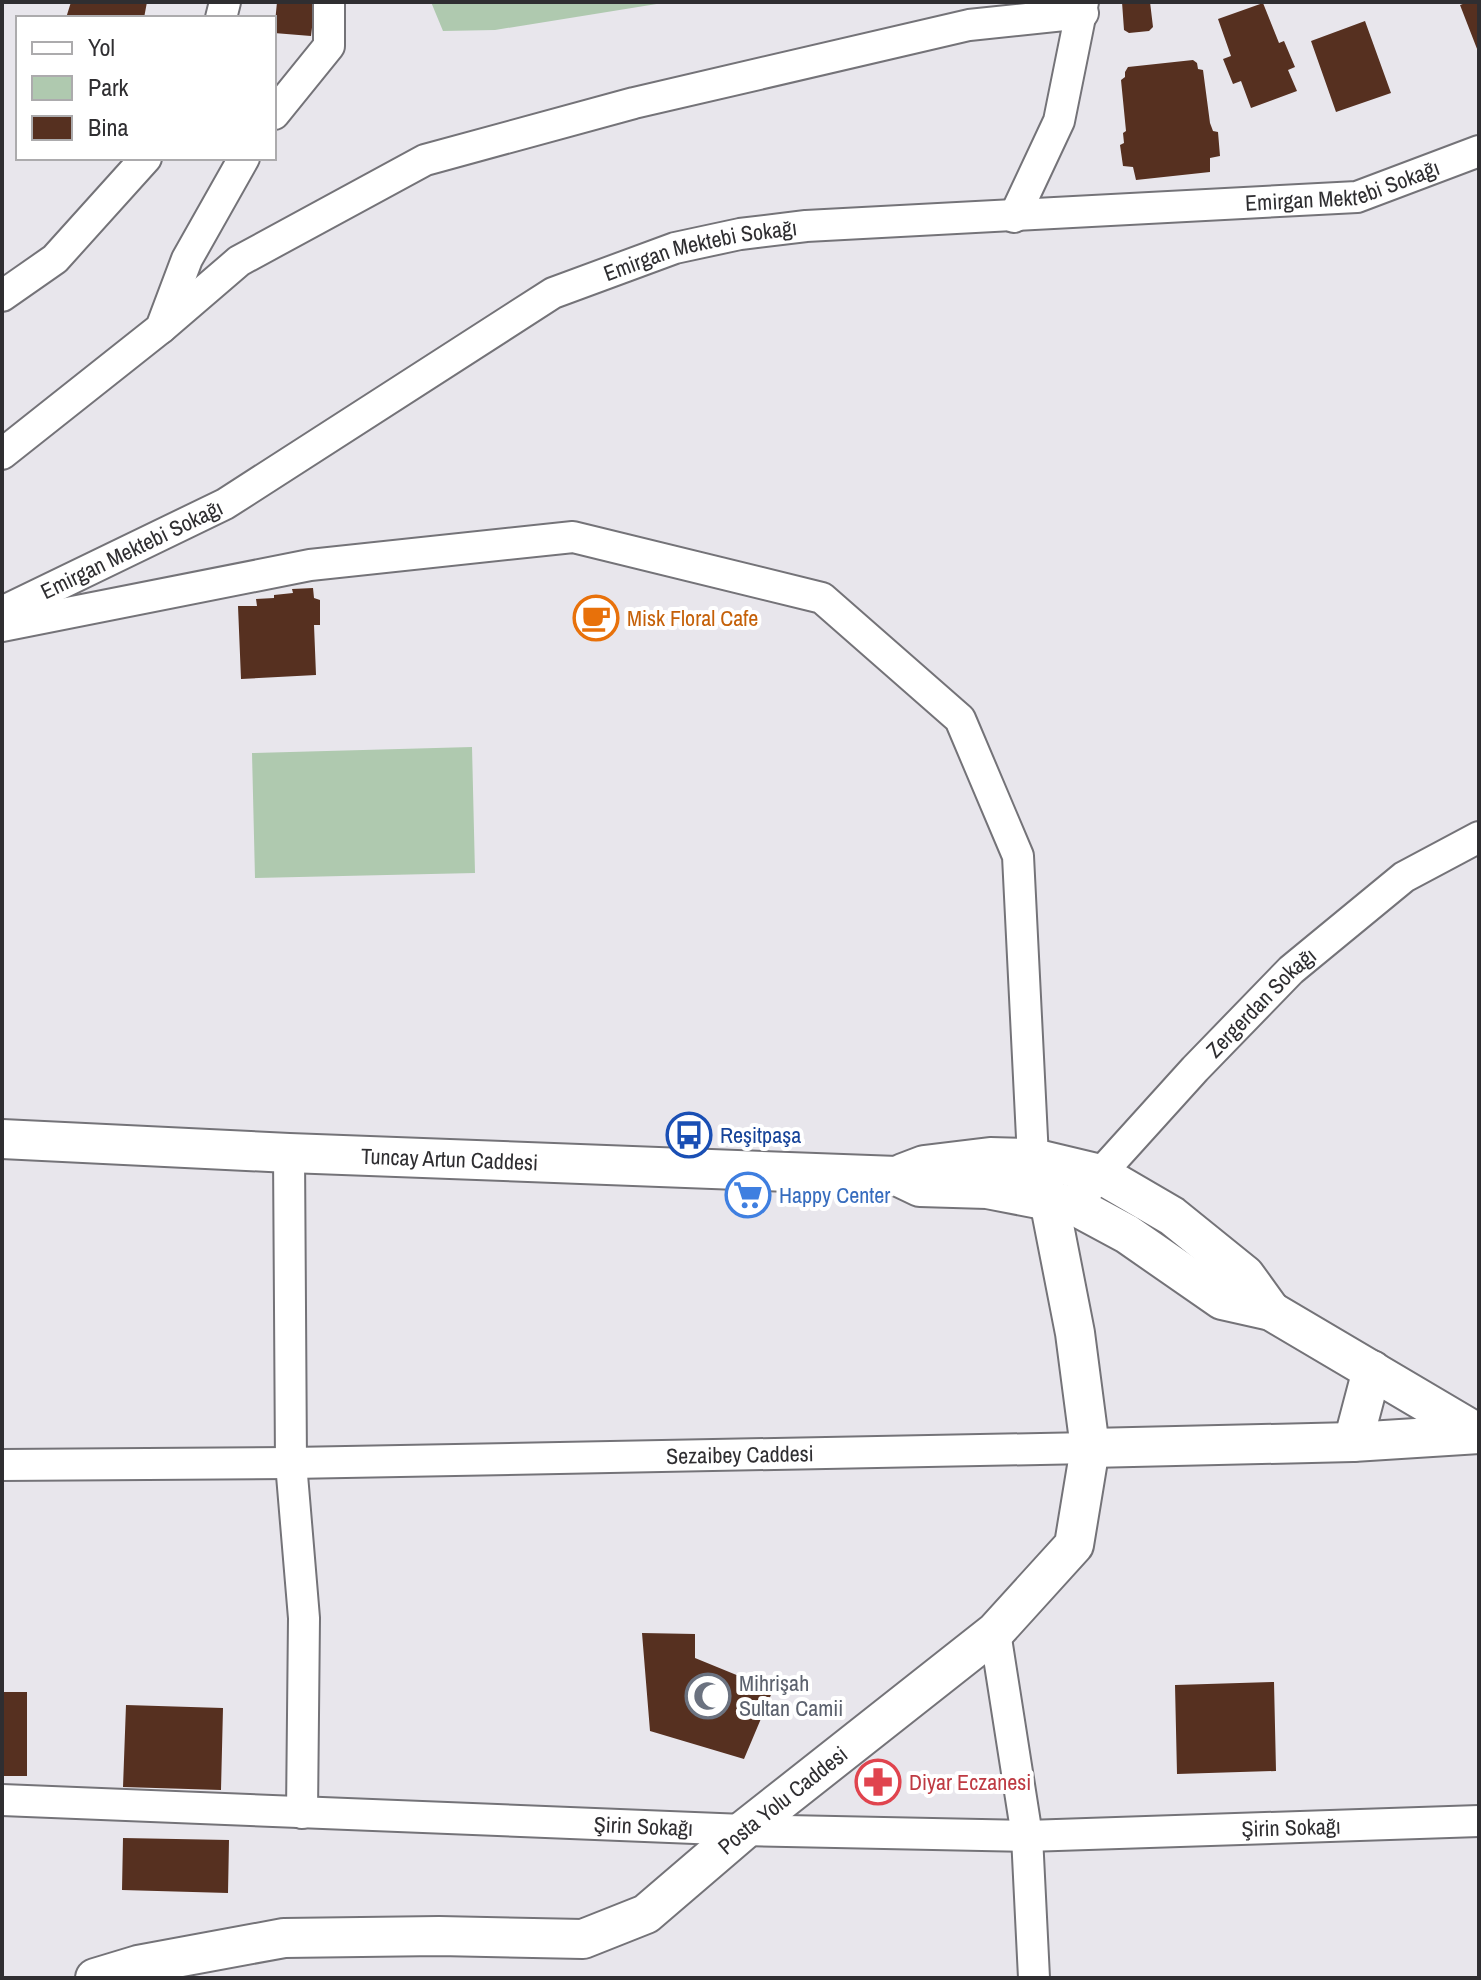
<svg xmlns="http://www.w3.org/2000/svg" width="1481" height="1980" viewBox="0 0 1481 1980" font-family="'Archivo Narrow',sans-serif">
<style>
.green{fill:#afc9af}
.building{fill:#563020}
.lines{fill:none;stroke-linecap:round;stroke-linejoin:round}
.minor-casing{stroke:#747378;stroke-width:34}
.tertiary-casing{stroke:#747378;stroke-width:42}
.minor{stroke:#fff;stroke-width:30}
.tertiary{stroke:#fff;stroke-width:38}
.labels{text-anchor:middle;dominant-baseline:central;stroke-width:8;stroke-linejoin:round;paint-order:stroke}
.street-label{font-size:22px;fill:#2f2e31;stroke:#fff}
.food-label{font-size:22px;fill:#c56008;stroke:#fff;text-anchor:start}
.transit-label{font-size:22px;fill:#164399;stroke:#fff;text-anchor:start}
.shop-label{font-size:22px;fill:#366cbe;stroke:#fff;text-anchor:start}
.worship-label{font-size:22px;fill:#5b616d;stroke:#fff;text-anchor:start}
.health-label{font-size:22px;fill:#be3a42;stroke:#fff;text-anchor:start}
</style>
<rect width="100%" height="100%" fill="#e8e6ec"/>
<path class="green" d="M431,2H669L495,30L443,31Z
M472,747L475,873L255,878L252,753Z"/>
<path class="building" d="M71,2H147L144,18H66Z
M277,2H315L311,36L274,33Z
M1122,2H1150L1153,27L1149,31L1129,33L1124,30Z
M1468,2H1479V54L1460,5Z
M1263,3L1279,43L1284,41L1295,67L1288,70L1297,91L1251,108L1241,81L1233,84L1223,59L1231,56L1218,19Z
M1365,21L1391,93L1336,112L1311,41Z
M1193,60L1197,63L1198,69L1203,70L1210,123L1213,131L1218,132L1220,156L1210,158V172L1136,180L1133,167L1123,166L1120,145L1124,143L1123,133L1126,131L1121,80L1125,77V72L1128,67Z
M313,588L314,598L320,600V625H314L316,675L241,679L238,606H257L256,599L274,598V595L293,593L292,589Z
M642,1633L695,1634V1658L773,1690L744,1759L650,1731Z
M1274,1682L1276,1771L1177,1774L1175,1685Z
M2,1692H27V1776H2Z
M126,1705L223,1708L221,1790L123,1787Z
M123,1838L229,1840L228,1893L122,1890Z"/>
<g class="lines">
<g class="minor-casing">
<g id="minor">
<path d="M221,18L225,2"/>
<path d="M274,114L329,46V2"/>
<path d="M1014,217L1059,121L1083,2"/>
<path d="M2,296L55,259L146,158"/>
<path d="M161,328L239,261L425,160L634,103L969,25L1083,13"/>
<path d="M2,454L161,328L187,259L244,158"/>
<path id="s1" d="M2,612L225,504L553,293L675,248L740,234L806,226L1357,197L1479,151"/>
<path d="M2,626L310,565L573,537L822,598L960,719L1018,856L1033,1158"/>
<path d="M289,1153L291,1463L304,1618L302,1813"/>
<path id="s2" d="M1075,1206L1100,1174L1195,1069L1291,970L1404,877L1479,837"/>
<path id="s3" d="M2,1465L291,1463L1090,1448"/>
<path d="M995,1632L1027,1836L1034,1978"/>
<path id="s4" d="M2,1800L744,1830L1027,1836L1479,1821"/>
</g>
</g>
<g class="tertiary-casing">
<g id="tertiary">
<path id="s5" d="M2,1139L289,1153L897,1176L920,1187L987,1189L1075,1206L1127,1234L1222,1300L1271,1311L1479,1434"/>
<path d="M903,1173L924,1165L990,1157L1033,1158L1100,1174L1172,1216L1245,1275L1271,1311"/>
<path d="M1353,1442L1372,1370"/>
<path d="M1090,1448L1353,1442L1479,1434"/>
<path id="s6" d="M95,1978L138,1965L284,1938L439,1936L583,1939L646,1914L744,1830L995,1632L1074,1545L1090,1448L1075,1333L1049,1200L1033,1158"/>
</g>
</g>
<use href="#minor" class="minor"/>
<use href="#tertiary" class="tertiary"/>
</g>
<defs>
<g id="cafe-ring" transform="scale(2.3)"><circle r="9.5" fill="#fff" stroke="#e8710a" stroke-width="1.5"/><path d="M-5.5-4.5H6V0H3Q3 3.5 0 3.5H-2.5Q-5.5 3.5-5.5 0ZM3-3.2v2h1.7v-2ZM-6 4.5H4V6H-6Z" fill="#e8710a"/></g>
<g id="bus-ring" transform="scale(2.3)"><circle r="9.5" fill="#fff" stroke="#1a4fb4" stroke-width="1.5"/><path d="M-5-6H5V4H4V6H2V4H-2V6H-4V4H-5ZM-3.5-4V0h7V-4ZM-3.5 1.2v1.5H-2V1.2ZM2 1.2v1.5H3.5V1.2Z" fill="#1a4fb4"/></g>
<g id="supermarket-ring" transform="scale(2.3)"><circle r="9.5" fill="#fff" stroke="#3f7fe0" stroke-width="1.5"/><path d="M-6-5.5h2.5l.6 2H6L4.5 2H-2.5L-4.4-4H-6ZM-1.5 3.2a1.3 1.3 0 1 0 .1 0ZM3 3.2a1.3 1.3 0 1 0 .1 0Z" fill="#3f7fe0"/></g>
<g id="mosque-ring" transform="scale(2.3)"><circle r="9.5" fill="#fff" stroke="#6b7280" stroke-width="1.5"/><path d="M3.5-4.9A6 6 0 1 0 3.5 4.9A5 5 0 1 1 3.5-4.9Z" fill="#6b7280"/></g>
<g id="pharmacy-ring" transform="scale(2.3)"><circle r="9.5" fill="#fff" stroke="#e0444e" stroke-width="1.5"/><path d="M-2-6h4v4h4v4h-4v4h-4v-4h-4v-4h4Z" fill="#e0444e"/></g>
</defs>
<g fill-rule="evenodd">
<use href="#cafe-ring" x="596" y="618"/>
<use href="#bus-ring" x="689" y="1135"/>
<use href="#supermarket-ring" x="748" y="1195"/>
<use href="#mosque-ring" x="708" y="1696"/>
<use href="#pharmacy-ring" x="878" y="1782"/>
</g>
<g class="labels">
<g class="street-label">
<text stroke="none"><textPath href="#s1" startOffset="1440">Emirgan Mektebi Sokağı</textPath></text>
<text stroke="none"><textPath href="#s1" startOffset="792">Emirgan Mektebi Sokağı</textPath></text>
<text stroke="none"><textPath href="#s1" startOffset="144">Emirgan Mektebi Sokağı</textPath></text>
<text stroke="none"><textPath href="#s2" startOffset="276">Zergerdan Sokağı</textPath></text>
<text stroke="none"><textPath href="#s5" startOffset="448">Tuncay Artun Caddesi</textPath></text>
<text stroke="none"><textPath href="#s3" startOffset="738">Sezaibey Caddesi</textPath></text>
<text stroke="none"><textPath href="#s6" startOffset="738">Posta Yolu Caddesi</textPath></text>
<text stroke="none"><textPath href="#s4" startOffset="642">Şirin Sokağı</textPath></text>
<text stroke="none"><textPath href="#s4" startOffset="1290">Şirin Sokağı</textPath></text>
</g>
<g class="food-label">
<text x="627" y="618">Misk Floral Cafe</text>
</g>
<g class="transit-label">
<text x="720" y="1135">Reşitpaşa</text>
</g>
<g class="shop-label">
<text x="779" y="1195">Happy Center</text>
</g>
<g class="worship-label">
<text x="739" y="1683">Mihrişah<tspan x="739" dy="25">Sultan Camii</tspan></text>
</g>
<g class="health-label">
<text x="909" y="1782">Diyar Eczanesi</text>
</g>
</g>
<rect width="1481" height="1980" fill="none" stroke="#2f2e31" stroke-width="8"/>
<rect x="16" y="16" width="260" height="144" fill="#ffffff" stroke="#acabad" stroke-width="2"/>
<rect x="32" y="42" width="40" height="12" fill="#ffffff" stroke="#acabad" stroke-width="2"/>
<text x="88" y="56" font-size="24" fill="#2f2e31">Yol</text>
<rect x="32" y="76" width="40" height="24" fill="#afc9af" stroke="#acabad" stroke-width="2"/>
<text x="88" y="96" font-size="24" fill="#2f2e31">Park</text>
<rect x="32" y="116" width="40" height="24" fill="#563020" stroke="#acabad" stroke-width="2"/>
<text x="88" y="136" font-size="24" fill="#2f2e31">Bina</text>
</svg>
